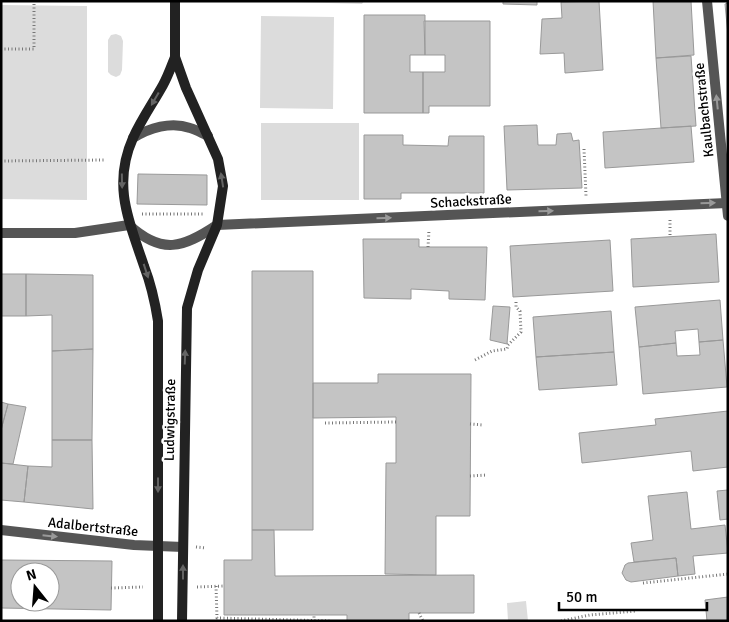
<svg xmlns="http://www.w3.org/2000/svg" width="729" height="622" viewBox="0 0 729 622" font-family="Signika,sans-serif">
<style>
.green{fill:#dcdcdc}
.building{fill:#c4c4c4;stroke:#999;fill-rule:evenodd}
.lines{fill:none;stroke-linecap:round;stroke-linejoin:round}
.path{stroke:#777;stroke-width:3;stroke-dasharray:1 2.5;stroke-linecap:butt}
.street{stroke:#555;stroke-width:10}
.secondary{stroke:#222;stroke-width:10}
.oneway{fill:#646464}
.oneway2{fill:#999}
.labels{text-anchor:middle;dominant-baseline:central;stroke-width:5;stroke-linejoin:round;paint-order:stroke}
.street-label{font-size:14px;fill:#000;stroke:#fff}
</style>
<rect width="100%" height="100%" fill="#fff"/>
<path class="green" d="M261,1H364L362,4Z
M1,5L87,6V200L1,199Z
M261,16L334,17L333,109L260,108Z
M116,34L121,36L123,41L122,70L120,75L116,77L111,75L108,72V40L111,35Z
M261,123H359V200H261Z
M526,601L528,621H508L507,603Z"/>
<path class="building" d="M503,1H537V5L503,4Z
M599,1L603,70L565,73L564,53L540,54L542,19L562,18L561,2Z
M653,1H691L694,55L656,58Z
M728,3V35L725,4Z
M364,15H425V55H410V72H423V113H364Z
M424,21H490V106H429V113H423V72H445V55H425Z
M691,56L696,126L661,128L656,58Z
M537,125L538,145H556L557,134L571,133L573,141L579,140L582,188L507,190L504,126Z
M691,126L694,162L605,168L603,132Z
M364,135H403V145L448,146L449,136H484V193H401V199H364Z
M138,174L207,175V205L137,204Z
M716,234L719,282L633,287L631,239Z
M363,239H419V247H487L485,300L449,299V291L411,289V299L364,298Z
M610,240L613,291L513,297L510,246Z
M252,271H313V530H252Z
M1,274H26V316H1Z
M26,274L93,275V349L52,351V315L26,316Z
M720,300L723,340L699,342L698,329L675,331L676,343L639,347L635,307Z
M493,306L510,307L507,344L490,340Z
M611,311L614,352L536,357L533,317Z
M723,340L727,387L643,394L639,347L676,343L677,356L700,355L699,342Z
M93,349L92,440H52V351Z
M614,352L617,385L539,390L536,357Z
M378,374H471L470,516H436V575L385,574L386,463H396V417L313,418V383H378Z
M1,402L8,404L1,430Z
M8,404L26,407L13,464L1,463V430Z
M728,411V467L693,471L691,451L582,463L579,433L656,425L655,419Z
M52,440H92L93,509L24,502L28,466L52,467Z
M1,463L28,466L24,502L1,500Z
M728,490V519L720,520L717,491Z
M687,492L691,529L725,525L728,553L693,556L695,574L678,576L676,558L634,562L631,543L653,540L648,496Z
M252,530H274L275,576L474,575V613H409V621H347V615H224V560H252Z
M676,558L678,576L631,582L626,580L622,573L625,565L628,563Z
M1,560L112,561L111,610L1,608ZM20,572H50V602H20Z
M728,597V621H707L705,600Z"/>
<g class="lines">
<path class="path" d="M1,49H34V1
M584,149L586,196
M1,161L106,160
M142,214H204
M670,220V237
M428,247L429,230
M475,360L492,351L507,349L508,345L521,332L520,311L516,307V302
M325,423L396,422
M470,424L483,425
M470,476L487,475
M196,547L206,548
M643,583L728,574
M216,586L217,618L332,621
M197,587L225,586
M111,588L143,587
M419,613L423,621
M314,621V615
M561,621L590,615L636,611"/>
<path class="street" d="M707,1L728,216
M133,138C149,128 171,121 190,128C197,130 203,134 208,136
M1,233H75L129,225C162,255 183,248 217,225L727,203
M1,530L134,545L183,547"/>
<path class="secondary" d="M175,1V57L186,88L218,159L223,186L217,225L198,270L187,308L182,621
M158,621V321C155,302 151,284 144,266C129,221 112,185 133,138C141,120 153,103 163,85C168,76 171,67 175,57"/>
</g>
<defs><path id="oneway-solid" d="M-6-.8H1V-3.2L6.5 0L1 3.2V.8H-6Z" transform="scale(1.25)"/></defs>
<g class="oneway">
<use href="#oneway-solid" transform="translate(155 99) rotate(120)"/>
<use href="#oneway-solid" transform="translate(222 180) rotate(-99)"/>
<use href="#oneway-solid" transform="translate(122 181) rotate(89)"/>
<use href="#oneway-solid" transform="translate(146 271) rotate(72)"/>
<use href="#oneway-solid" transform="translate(185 357) rotate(-88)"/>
<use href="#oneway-solid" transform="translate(158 485) rotate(90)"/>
<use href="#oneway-solid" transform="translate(183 572) rotate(-90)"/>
</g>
<g class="oneway2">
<use href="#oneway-solid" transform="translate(717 102) rotate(-96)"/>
<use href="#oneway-solid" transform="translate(708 203) rotate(-2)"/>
<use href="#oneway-solid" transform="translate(546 211) rotate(-2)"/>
<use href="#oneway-solid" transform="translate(384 218) rotate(-2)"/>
<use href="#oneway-solid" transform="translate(50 536) rotate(6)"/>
</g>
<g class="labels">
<g class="street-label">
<text transform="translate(704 110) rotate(-96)">Kaulbachstraße</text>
<text transform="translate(471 201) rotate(-3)">Schackstraße</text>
<text transform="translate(170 420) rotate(-89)">Ludwigstraße</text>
<text transform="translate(93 527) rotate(6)">Adalbertstraße</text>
</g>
</g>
<rect width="729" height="622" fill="none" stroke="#000000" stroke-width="5"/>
<g transform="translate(35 587) rotate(343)"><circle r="24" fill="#ffffff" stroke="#999999"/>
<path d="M0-4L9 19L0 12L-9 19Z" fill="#000000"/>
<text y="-8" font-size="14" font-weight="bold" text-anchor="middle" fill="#000000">N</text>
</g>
<path d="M559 602v8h148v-8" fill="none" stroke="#000000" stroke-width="2.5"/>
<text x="566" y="602" font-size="15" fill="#000000" stroke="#ffffff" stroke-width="4" paint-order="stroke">50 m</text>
</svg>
